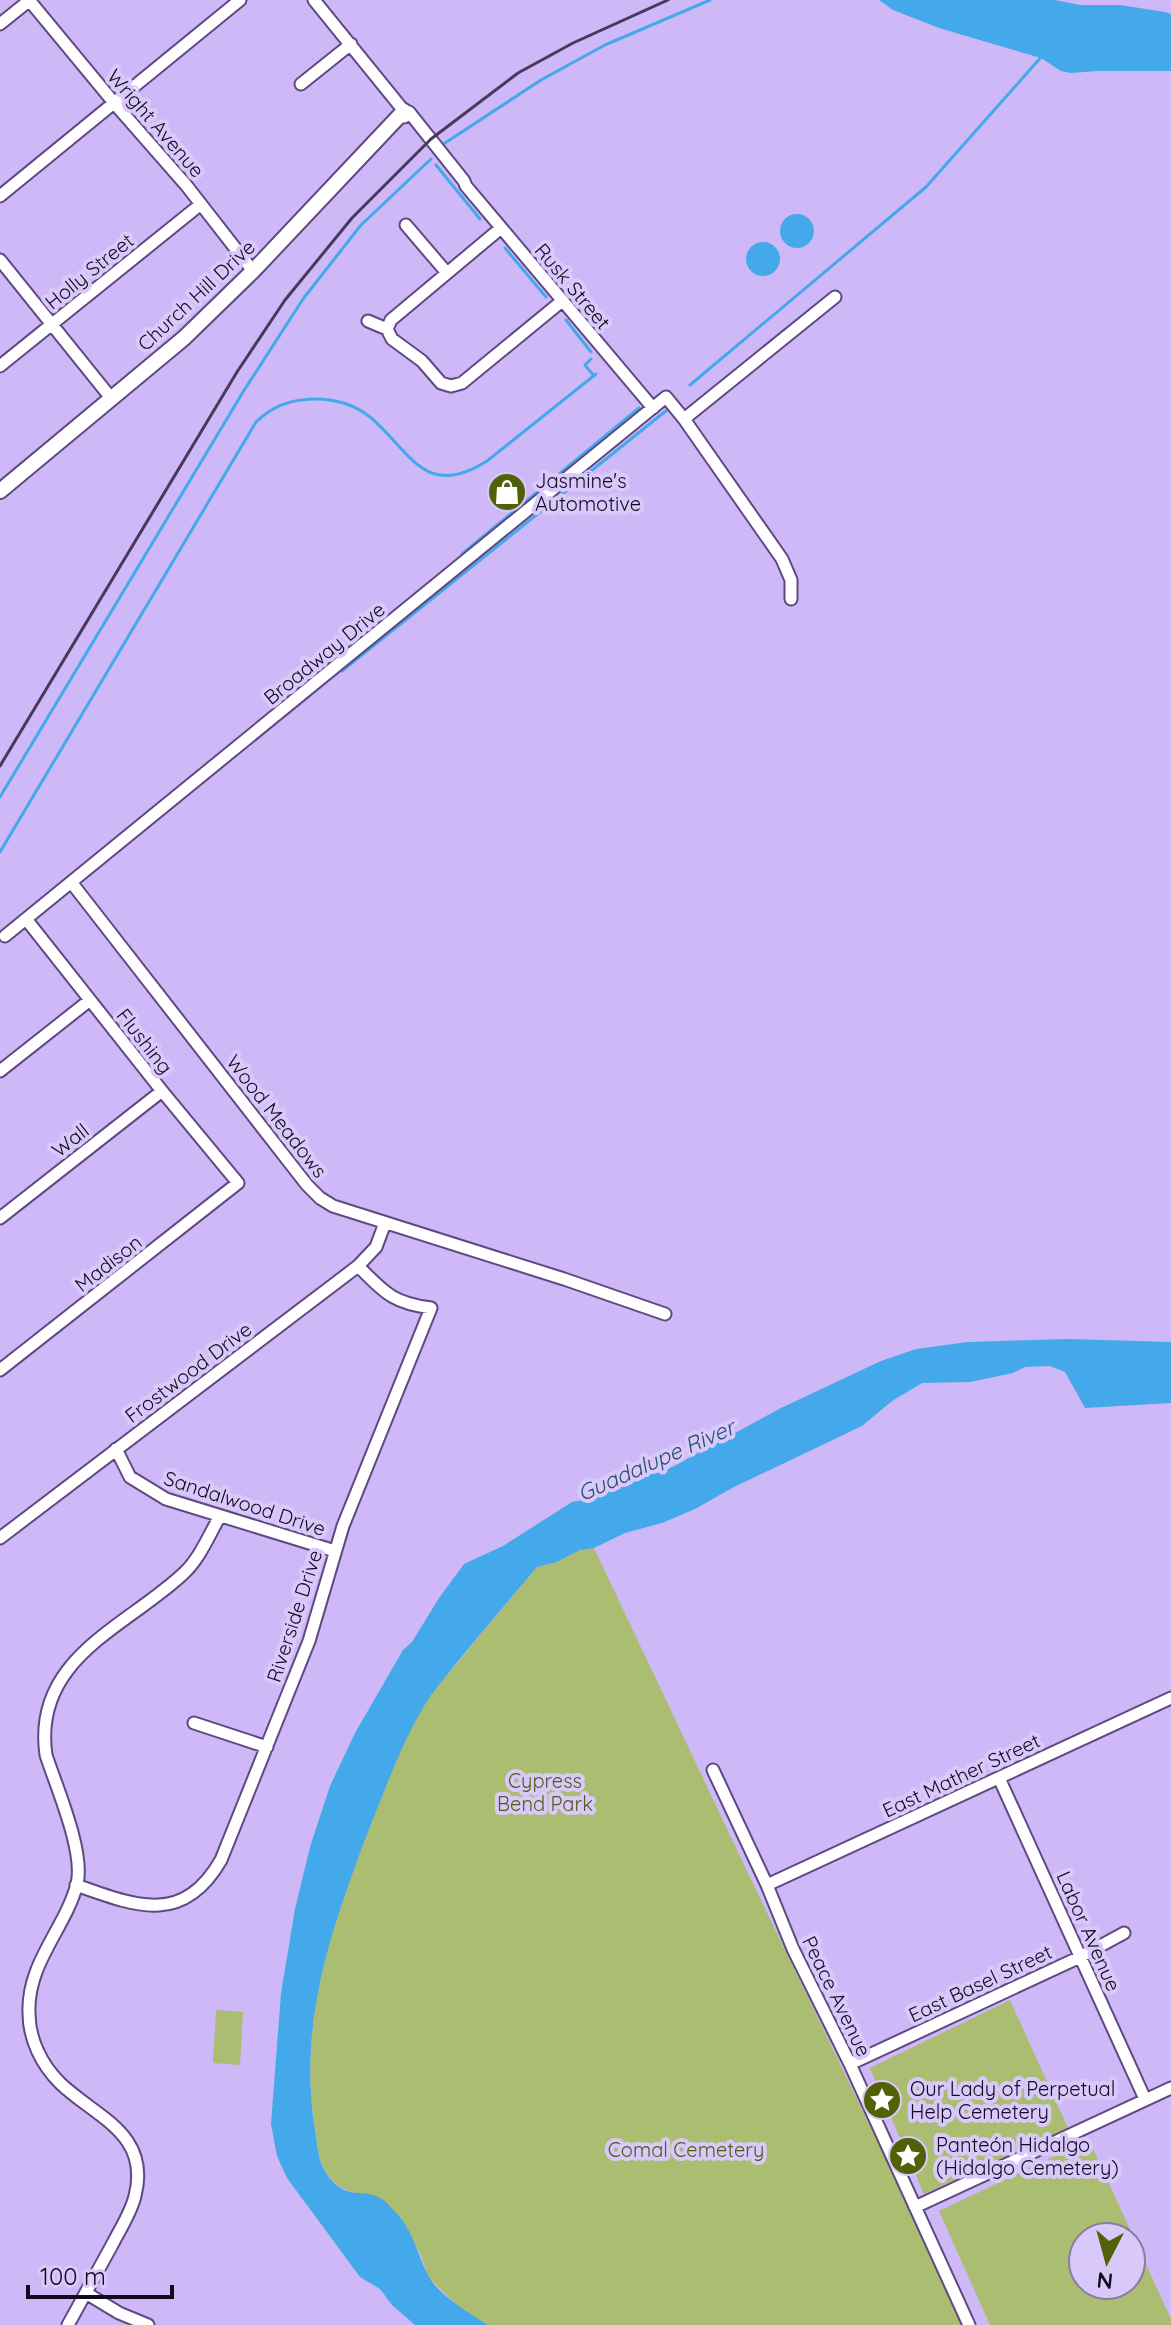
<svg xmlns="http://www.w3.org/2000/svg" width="1171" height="2325" viewBox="0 0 1171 2325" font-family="Quicksand,sans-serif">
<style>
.green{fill:#aabd70;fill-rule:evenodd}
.water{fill:#43a9ea}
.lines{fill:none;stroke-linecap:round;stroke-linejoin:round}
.stream{stroke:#43a9ea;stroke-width:3}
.minor-casing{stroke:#5e4980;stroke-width:15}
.tertiary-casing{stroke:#5e4980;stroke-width:18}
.minor{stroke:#fff;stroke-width:11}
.tertiary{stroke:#fff;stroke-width:14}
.rail{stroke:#463a5b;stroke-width:3}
.labels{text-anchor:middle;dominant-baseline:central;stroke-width:8;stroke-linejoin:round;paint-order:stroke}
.street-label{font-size:20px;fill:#12091f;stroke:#d9c8fa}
.poi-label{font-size:20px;fill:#12091f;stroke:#d9c8fa;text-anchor:start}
.park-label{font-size:20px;fill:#4f5e14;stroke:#d9c8fa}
.water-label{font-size:22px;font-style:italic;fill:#274f6b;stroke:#d9c8fa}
</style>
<rect width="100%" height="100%" fill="#ceb8f7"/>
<path class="green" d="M594,1548L746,1869L966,2325H488L459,2307L429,2278L420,2253L381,2198C360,2193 341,2194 327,2174C317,2159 318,2145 315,2128C297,2024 333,1922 370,1826C387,1783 403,1738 428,1699C437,1686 449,1673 459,1661C484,1629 511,1599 537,1567L557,1562L582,1549Z
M1010,2000L1068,2128L924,2194L870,2068Z
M216,2010L243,2012L240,2065L213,2063Z
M1089,2140L1171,2319V2325H990L939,2211ZM1083,2237H1131V2285H1083Z"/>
<path class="water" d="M879,0H1055L1080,5H1120L1165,12L1171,14V71H1098L1071,73L1061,71L1041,58L939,28L893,10Z
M780 231a17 17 0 1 1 34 0a17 17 0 1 1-34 0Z
M746 259a17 17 0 1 1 34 0a17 17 0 1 1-34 0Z
M1068,1339L1171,1342V1403L1085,1408L1065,1372L1050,1366L1025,1367L1013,1373L970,1382L922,1383L892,1401L862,1426L734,1487L695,1509L662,1523L625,1533L594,1548L580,1550L557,1562L537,1567C511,1598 484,1629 459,1660C449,1673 438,1685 429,1698C404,1737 388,1782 371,1824C333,1924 297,2021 315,2130C318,2147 317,2161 328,2176C348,2202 363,2187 382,2199C387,2202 394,2211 399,2216C413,2232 418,2256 428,2275C437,2294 470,2314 488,2325H415L392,2305L380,2289L360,2277L287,2178L277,2156L271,2124L281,1993L295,1909L310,1847L330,1786L355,1733L403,1650L412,1642L439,1598L464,1564L503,1546L572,1502L596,1497L621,1478L663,1472L781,1408L881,1361L916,1349L968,1342Z"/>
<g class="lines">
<path class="stream" d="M445,143L541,80L605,45L710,0
M436,165L480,219
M505,248L546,297
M566,320L591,352
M591,359L585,365L594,376
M690,385L926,187L1043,55
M462,554L639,408
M342,671L667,410
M0,797L243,392L303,299L361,225L431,159
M0,852L256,422C273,406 289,400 312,399C332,398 354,404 370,417C410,450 424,501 487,461L596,374"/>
<g class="minor-casing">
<path id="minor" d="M29,0L115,104L186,185L253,271
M314,0L404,111V117
M0,24L30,0
M301,84L351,44
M404,111L409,112L464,181L466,186L653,408
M0,196L240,0
M406,225L447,273
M0,260L111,398
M368,321L387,329L392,339L422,361L441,383L451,386L462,383L562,301
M387,329L391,320L501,228
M0,366L201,204
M684,419L835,297
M71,882L307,1185L320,1198L333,1206L564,1279L665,1314
M5,936L666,397L684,419L782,559L791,580V599
M0,1071L90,1000
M0,1218L162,1091
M0,1370L238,1183L162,1091L26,919
M116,1449L130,1477L166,1499L335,1551
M0,1538L358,1266L376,1247L385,1223
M194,1723L267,1747
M713,1770L767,1885L793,1949L850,2064L969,2325
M999,1778L1145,2099
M76,1885C135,1906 183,1926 221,1860L309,1641L343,1526L431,1308C392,1303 384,1292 358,1266
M767,1885L1171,1698
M850,2064L1080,1957L1124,1933
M915,2207L1171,2088
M86,2293L119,2313L148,2325
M68,2325C83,2298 97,2272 112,2245C120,2229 131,2213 135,2196C151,2133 95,2117 60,2083C42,2065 29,2040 29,2013C27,1963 65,1929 77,1884C85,1852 56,1786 46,1755C32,1658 127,1627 184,1573C200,1558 209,1535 220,1516"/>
</g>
<g class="tertiary-casing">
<path id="tertiary" d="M0,491L184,338L253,271L404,111"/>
</g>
<use href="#minor" class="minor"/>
<use href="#tertiary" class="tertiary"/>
<path class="rail" d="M0,766L237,372L285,300L352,218L431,139L518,73L573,43L668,0"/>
</g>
<defs>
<g id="shop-disc" transform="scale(2)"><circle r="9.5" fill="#516106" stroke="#d9c8fa"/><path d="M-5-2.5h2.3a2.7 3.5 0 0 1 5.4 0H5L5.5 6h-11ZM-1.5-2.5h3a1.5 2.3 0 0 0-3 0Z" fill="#fff"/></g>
<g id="sight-disc" transform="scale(2)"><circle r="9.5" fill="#516106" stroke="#d9c8fa"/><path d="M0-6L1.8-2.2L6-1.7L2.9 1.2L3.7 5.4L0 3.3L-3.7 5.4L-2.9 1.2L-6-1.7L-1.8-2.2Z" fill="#fff"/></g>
</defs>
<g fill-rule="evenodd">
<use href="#shop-disc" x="507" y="492"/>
<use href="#sight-disc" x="882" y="2100"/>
<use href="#sight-disc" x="908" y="2156"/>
</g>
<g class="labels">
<g class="street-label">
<text transform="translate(156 123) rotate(49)">Wright Avenue</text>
<text transform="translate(89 271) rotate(-39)">Holly Street</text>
<text transform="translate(573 286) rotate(50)">Rusk Street</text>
<text transform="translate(196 295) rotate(-43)">Church Hill Drive</text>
<text transform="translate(324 653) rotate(-39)">Broadway Drive</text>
<text transform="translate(145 1041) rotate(52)">Flushing</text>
<text transform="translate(277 1116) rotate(52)">Wood Meadows</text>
<text transform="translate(70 1140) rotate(-38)">Wall</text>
<text transform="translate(108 1263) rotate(-38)">Madison</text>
<text transform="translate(188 1372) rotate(-37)">Frostwood Drive</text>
<text transform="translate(245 1503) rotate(18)">Sandalwood Drive</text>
<text transform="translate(294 1616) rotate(-72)">Riverside Drive</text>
<text transform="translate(961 1775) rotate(-25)">East Mather Street</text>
<text transform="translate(1089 1931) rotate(66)">Labor Avenue</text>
<text transform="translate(980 1983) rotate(-25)">East Basel Street</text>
<text transform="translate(837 1996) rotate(64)">Peace Avenue</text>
</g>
<g class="poi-label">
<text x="535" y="480">Jasmine's<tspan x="535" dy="23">Automotive</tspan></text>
<text x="910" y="2088">Our Lady of Perpetual<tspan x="910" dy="23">Help Cemetery</tspan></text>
<text x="936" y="2144">Panteón Hidalgo<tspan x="936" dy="23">(Hidalgo Cemetery)</tspan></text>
</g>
<g class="park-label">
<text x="545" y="1780">Cypress<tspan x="545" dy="23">Bend Park</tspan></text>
<text x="686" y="2149">Comal Cemetery</text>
</g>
<g class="water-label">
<text transform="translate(656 1460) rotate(-24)">Guadalupe River</text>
</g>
</g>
<g transform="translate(1107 2261) rotate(186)"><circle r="38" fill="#d9c8fa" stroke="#897ca2" stroke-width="2"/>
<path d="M0-6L14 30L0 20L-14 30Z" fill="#516106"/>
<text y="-12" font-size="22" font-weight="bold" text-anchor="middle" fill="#12091f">N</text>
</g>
<path d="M28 2285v12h144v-12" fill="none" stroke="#12091f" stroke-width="4"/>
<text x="40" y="2285" font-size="24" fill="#12091f" stroke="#d9c8fa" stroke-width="6" paint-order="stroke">100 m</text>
</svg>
